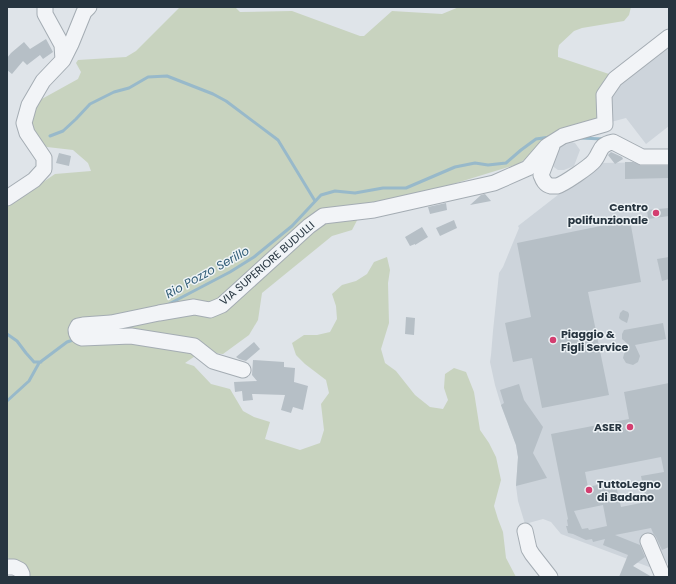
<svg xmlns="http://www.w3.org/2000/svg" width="676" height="584" viewBox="0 0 676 584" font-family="Poppins,sans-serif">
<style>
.built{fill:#cdd4db}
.green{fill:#c8d3bf}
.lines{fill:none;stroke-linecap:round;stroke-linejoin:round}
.stream{stroke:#98b9ca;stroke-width:3}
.building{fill:#b6bfc6;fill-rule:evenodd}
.minor-casing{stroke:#a4acb3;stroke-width:17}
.minor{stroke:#f2f4f7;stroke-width:15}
.poi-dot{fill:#d33e70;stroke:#eef3f6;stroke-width:1.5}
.labels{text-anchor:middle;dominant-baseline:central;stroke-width:3;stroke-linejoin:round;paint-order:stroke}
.poi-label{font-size:11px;font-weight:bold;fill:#273540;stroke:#eef3f6;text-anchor:end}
.street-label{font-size:11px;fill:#273540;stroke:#eef3f6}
.water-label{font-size:12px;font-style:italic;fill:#305c76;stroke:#eef3f6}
</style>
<rect width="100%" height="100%" fill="#dfe4e9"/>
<path class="built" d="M669,42V126L646,144L626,118L611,122L609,93Z
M566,140L575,143L580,150L574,166L564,170H558L551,165L553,150Z
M669,162V563L652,568L561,534L551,522L543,519L525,524L518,501L516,486L518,457L516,445L501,405L495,385L490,362L491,355L493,331L499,273L503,267L519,228L518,226L599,163Z"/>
<path class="green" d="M180,7H235L240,12L292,11L360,36H364L392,11L442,14L459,7H631L629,15L624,21L582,28L574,31L559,45L558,50V57L612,75L596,123L566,132L538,144L527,158L518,164L440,188L364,207L352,230L332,236L262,293L258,320L249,335L223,354L201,352L185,363L194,366L211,384L230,389L243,411L254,417L270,422L265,439L300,450L320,443L324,430L321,404L329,393L326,380L305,364L296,355L292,343L304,335H317L330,332L337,319L336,306L332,294L342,285L356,281L367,274L374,262L387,257L390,270L388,283L389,323L381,349L385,363L396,371L415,395L430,407L443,409L448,400L444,388L445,374L454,368L466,372L474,392L480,430L489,443L496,457L501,480L494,506L498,519L503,532L506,558L516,577H27L10,562L7,555V205L27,193L55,174L91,171L88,163L73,150L47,147L38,141L29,123L31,113L40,100L78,79L81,72L76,63L78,60L126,57L136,51Z"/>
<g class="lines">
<path class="stream" d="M50,136L63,131L76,119L90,104L114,92L129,88L148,77L167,76L213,94L226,101L278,140L315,201
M579,138L604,139
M167,305L230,272L254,257L292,226L321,195L335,191L355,193L383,188H406L455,167L475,163L488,165L506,163L521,150L536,139L550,137
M7,334L17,341L26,353L34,362H41
M7,401L29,381L39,363L67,342L76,339"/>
</g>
<path class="building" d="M46,39L53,52L43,59L40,55L27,65L23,61L12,74L7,70V58L11,53L24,42L30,49Z
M611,152L622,157L623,159L615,164L608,155Z
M59,153L71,156L69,166L56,163Z
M625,162H633L642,166H669V178L625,179Z
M485,194L491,201L470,205L481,195Z
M446,203L447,210L430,214L428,207Z
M669,208V216L648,219L647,210Z
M454,220L457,228L440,236L436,228Z
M630,220L641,282L588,292L609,395L542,408L532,358L513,362L505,323L531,317L517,243Z
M422,227L428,237L415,245V244L410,246L405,237Z
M669,257V279L662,281L657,259Z
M623,310L628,312L629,314V316L627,323L621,320L619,318L620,313Z
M406,317L415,318L414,335L405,334Z
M663,323L666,339L635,345L640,356L638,362L633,365L626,363L623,358L624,354L629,345L622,339V334L624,330Z
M254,342L260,349L246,361L239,359L236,357Z
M253,360L284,362V367L295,368L294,382L308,386L303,410L293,407L291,413L281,410L285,395L252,394L253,400L243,401L242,391L235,392L234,382L257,381L252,375Z
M669,383V547L662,550L656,537L653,533L651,528L615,535L640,545L645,557L633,566L652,577H619L628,555L603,545L605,539L593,542L592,539L586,540L573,534L568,533L566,526H568L567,520L568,519L551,434L629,419L624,392ZM661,457L664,472L641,476L646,502L621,507L615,481L588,487L585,472ZM603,505L607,526L589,530L588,528L582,529L574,511Z
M519,384L524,400L543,427L533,453L547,478L516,486L518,457L516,445L501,405L504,403L500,390Z"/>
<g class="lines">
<g class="minor-casing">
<path id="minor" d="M45,7V14L62,45L63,60
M552,146L541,175C543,180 545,185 551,186C553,186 556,186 557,186C564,184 590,166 594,161C602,151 598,145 613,142L642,157H669
M7,198L34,180L44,169V158L27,133L24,123L29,105L43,81L63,60L71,44L84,12L89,7
M243,370L213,361L194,346L131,336L82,338C78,337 76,334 76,330L78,326L83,325L111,323L159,313L194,307L210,310L222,305L309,226L323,216L374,210L494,183L528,168L547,146L563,136L605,124L604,95L615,79L669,37
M525,531L529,549L532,554L550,577
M648,541L662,574L667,577
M7,567H14L20,570L22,574V577"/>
</g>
<use href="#minor" class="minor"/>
</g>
<g class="poi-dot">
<circle cx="656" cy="213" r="4"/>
<circle cx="553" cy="340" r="4"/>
<circle cx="630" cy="427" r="4"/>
<circle cx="589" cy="490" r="4"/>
</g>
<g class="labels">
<g class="poi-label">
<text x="648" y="207">Centro<tspan x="648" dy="13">polifunzionale</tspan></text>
<text x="561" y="334" text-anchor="start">Piaggio &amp;<tspan x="561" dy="13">Figli Service</tspan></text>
<text x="622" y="427">ASER</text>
<text x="597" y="484" text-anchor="start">TuttoLegno<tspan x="597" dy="13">di Badano</tspan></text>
</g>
<g class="street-label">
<text transform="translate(267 263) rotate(-41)">VIA SUPERIORE BUDULLI</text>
</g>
<g class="water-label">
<text transform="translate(207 272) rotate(-29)">Rio Pozzo Serillo</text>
</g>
</g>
<rect width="676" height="584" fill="none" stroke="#273540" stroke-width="16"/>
</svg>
